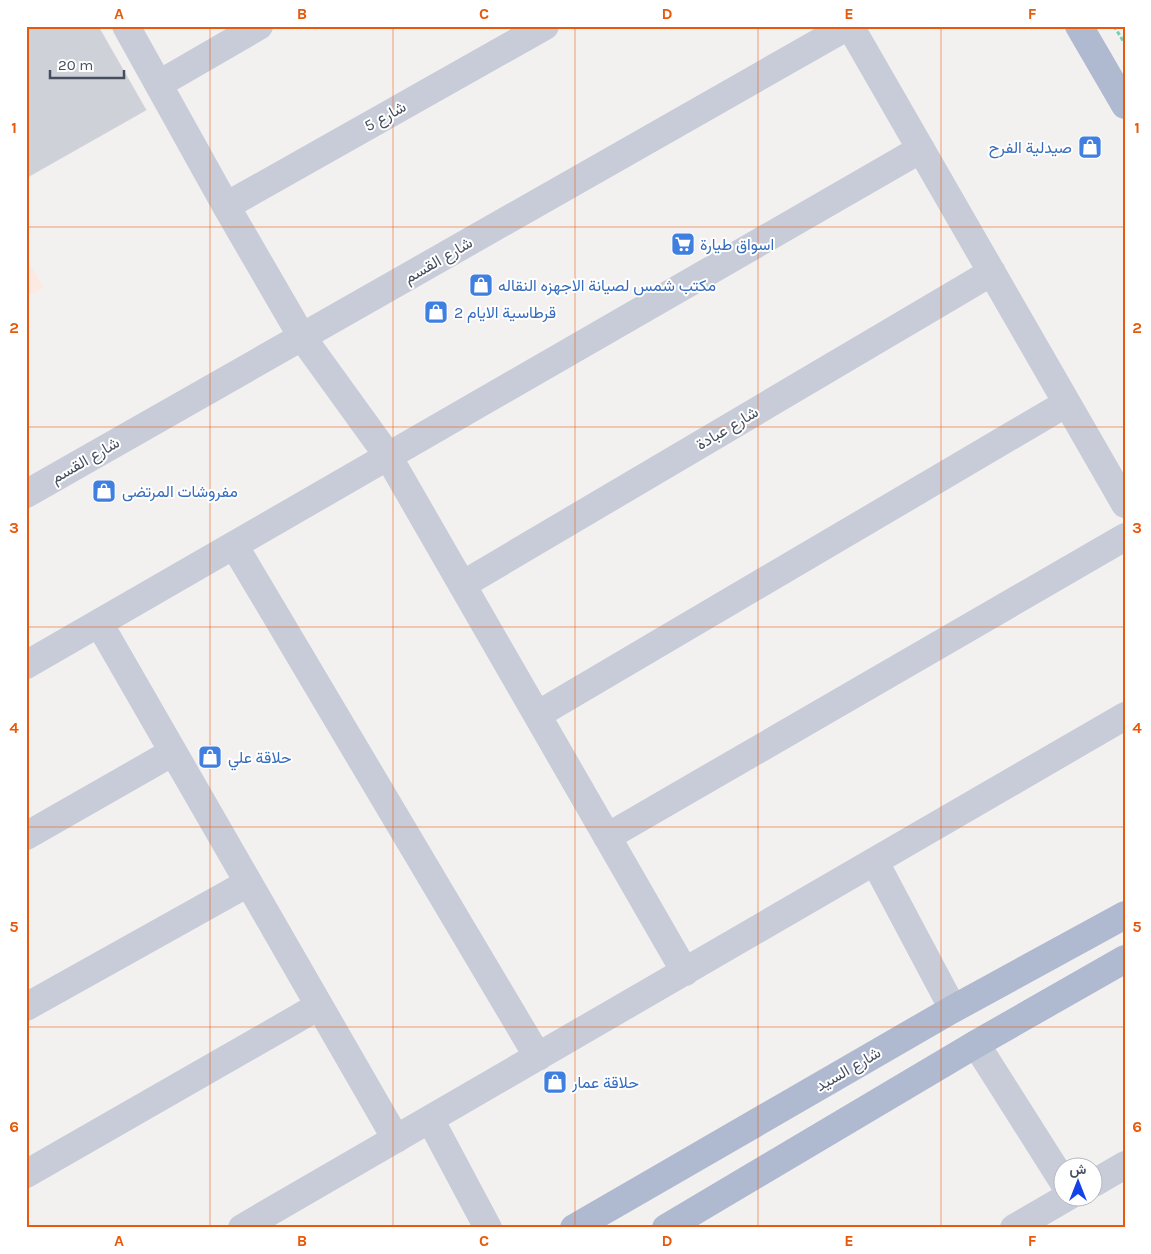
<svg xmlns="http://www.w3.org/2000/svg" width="1151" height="1254" viewBox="0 0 1151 1254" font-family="Karla,Vazirmatn,sans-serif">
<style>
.medical{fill:#fce9e1}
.building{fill:#cfd1d8;stroke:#d4d5dc}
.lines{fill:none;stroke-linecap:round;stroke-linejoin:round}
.path{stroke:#75d0b7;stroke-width:3;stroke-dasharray:4 2.5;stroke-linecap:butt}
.minor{stroke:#c7ccd8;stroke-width:28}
.major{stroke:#afb9d0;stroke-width:28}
.grid{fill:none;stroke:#e8590c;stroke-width:1;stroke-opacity:0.55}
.labels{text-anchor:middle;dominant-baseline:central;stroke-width:4;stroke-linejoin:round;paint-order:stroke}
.street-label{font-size:16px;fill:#474f5f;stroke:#fff}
.shop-label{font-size:16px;fill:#366cbe;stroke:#fff;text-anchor:start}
.neatline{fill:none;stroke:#e8590c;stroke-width:2}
.grid-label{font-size:16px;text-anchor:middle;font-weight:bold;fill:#e8590c}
</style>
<rect width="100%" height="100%" fill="#f3f1f0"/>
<path class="medical" d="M26,258L44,288L26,296Z"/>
<path class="building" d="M26,26H98L146,110L26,178Z"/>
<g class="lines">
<path class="path" d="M1114,26L1125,44"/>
<path class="minor" d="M126,26L226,206L302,337L388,456L685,972
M850,26L1125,504
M159,84L259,26
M226,206L545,26
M26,494L848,26
M234,545L538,1057
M462,585L992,272
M99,623L396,1139
M26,665L921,149
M537,715L1067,403
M26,836L173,752
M607,837L1125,537
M875,862L953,1009
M26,1007L248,883
M976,1044L1064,1183
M430,1119L488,1228
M26,1174L319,1006
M1094,1183L1125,1165
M242,1228L1125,716
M1014,1228L1069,1196"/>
<path class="major" d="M1079,26L1125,105
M574,1228L953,1009L1125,915
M666,1228L976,1044L1125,959"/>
</g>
<path class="grid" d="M210,26V1228M393,26V1228M575,26V1228M758,26V1228M941,26V1228M26,227H1125M26,427H1125M26,627H1125M26,827H1125M26,1027H1125"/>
<defs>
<g id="shop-square" transform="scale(1.25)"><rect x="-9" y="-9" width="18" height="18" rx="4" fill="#3f7fe0" stroke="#fff"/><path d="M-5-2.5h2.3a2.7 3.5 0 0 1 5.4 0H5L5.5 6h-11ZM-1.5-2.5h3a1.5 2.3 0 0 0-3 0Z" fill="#fff"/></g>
<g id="supermarket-square" transform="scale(1.25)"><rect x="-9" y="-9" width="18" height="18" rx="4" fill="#3f7fe0" stroke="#fff"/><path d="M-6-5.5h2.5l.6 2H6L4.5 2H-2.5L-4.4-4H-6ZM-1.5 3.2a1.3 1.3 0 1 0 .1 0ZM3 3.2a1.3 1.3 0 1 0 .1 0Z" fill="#fff"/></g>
</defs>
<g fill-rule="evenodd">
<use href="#shop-square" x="1090" y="147"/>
<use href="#supermarket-square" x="683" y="244"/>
<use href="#shop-square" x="481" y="285"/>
<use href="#shop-square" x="436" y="312"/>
<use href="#shop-square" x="104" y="491"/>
<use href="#shop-square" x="210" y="757"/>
<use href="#shop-square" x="555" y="1082"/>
</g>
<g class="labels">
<g class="street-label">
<text transform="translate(385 116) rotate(-29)">شارع 5</text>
<text transform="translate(438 260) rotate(-30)">شارع القسم</text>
<text transform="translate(727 428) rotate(-31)">شارع عبادة</text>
<text transform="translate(85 460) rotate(-30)">شارع القسم</text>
<text transform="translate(848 1069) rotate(-30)">شارع السيد</text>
</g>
<g class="shop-label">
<text x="1072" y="147" text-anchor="end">صيدلية الفرح</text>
<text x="700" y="244">اسواق طيارة</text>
<text x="498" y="285">مكتب شمس لصيانة الاجهزه النقاله</text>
<text x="454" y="312">قرطاسية الايام 2</text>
<text x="122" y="491">مفروشات المرتضى</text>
<text x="228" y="757">حلاقة علي</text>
<text x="572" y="1082">حلاقة عمار</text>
</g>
</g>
<rect width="1151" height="1254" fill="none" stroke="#ffffff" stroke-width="55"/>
<g transform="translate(1078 1182)"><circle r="24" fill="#ffffff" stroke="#b5b9bf"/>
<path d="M0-4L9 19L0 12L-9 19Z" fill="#1342ea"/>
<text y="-8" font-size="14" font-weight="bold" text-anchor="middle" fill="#474f5f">ش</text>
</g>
<path d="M50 70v8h74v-8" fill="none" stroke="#474f5f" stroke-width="2.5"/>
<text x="58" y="70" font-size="15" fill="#474f5f" stroke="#ffffff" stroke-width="4" paint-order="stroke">20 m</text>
<rect x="28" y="28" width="1096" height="1198" class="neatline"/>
<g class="grid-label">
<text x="119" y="19">A</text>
<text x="302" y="19">B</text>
<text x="484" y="19">C</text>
<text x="667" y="19">D</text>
<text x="849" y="19">E</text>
<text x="1032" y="19">F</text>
<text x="14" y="133">1</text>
<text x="1137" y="133">1</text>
<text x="14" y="333">2</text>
<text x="1137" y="333">2</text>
<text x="14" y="533">3</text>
<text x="1137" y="533">3</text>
<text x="14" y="733">4</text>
<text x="1137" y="733">4</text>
<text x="14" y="932">5</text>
<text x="1137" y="932">5</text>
<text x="14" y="1132">6</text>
<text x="1137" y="1132">6</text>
<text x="119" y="1246">A</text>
<text x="302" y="1246">B</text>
<text x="484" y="1246">C</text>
<text x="667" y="1246">D</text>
<text x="849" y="1246">E</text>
<text x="1032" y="1246">F</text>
</g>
</svg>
